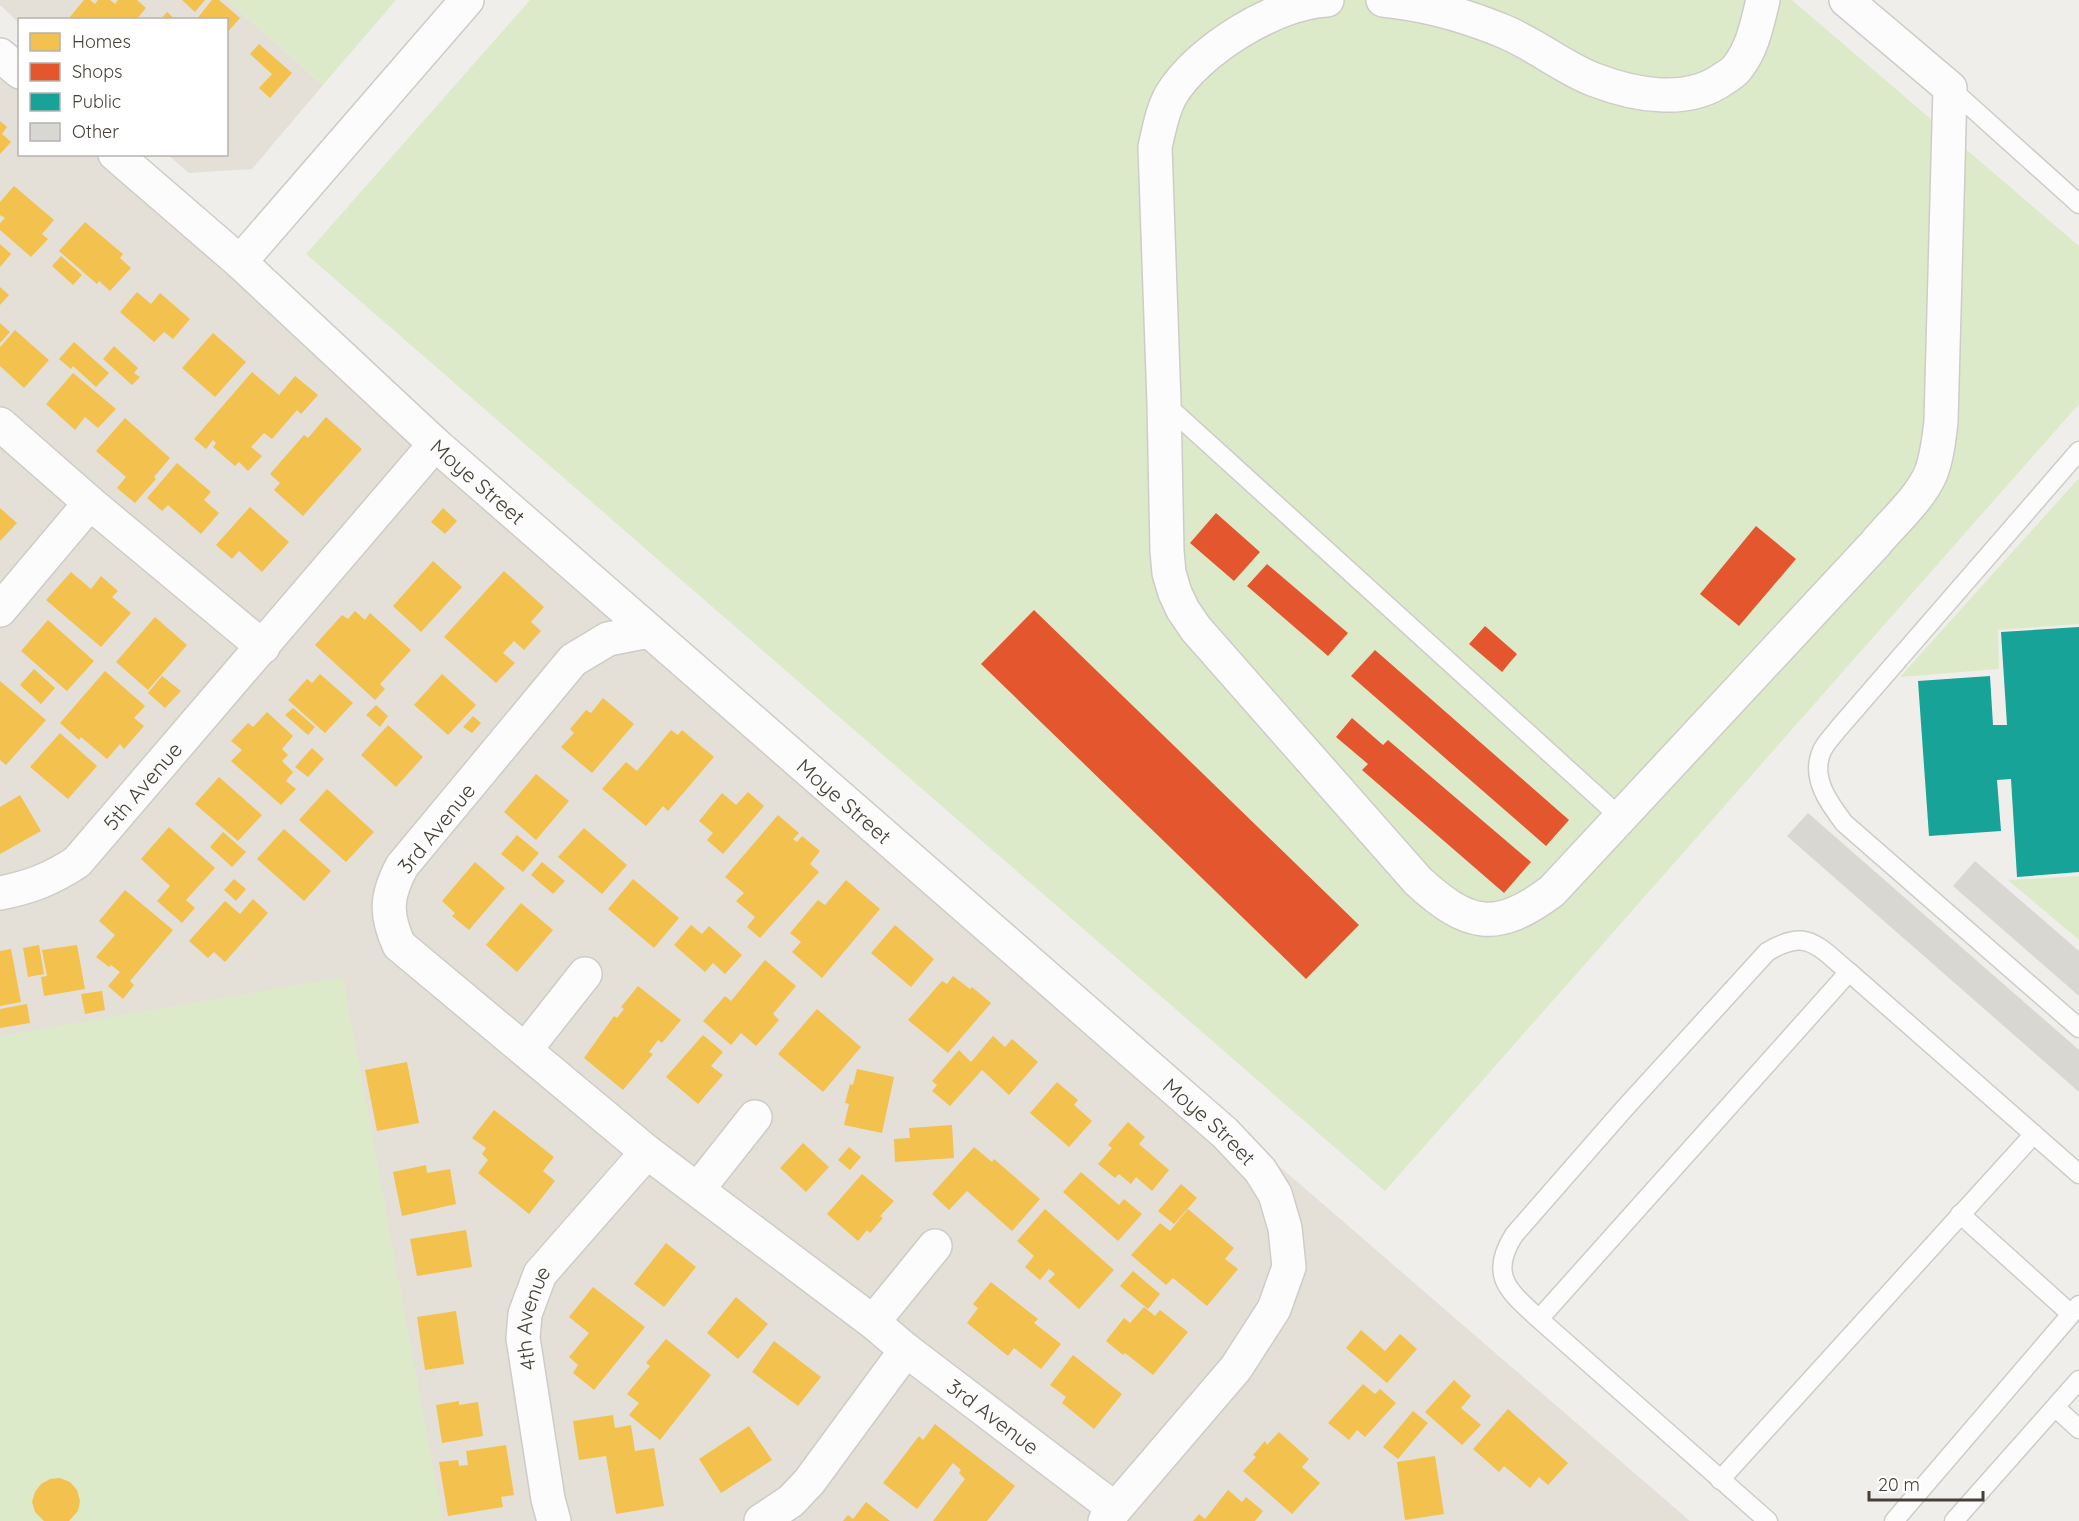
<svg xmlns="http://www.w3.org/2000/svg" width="2079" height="1521" viewBox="0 0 2079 1521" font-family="Quicksand,sans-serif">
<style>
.residential{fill:#e4e0d7}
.green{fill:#ddeaca}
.homes{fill:#f2c14e}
.shops{fill:#e4572e}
.public{fill:#17a398}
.building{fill:#d9d7d2}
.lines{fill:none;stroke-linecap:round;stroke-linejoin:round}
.lane-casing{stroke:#ceccc7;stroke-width:21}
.street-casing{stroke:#ceccc7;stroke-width:36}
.lane{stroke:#fdfcfc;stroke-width:18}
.street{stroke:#fdfcfc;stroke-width:33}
.labels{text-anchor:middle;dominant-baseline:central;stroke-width:6;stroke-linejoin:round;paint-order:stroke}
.street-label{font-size:21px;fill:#464036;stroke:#fff}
</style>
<rect width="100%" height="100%" fill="#f0eeea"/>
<path class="residential" d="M0,0H227L323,85L252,169L189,173L168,155L226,154V20H20L19,23L0,5Z
M0,62L19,78L20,154L108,155L1690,1521H0Z"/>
<path class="green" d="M227,0H396L323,85Z
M530,0H1792L2079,246V404L1385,1191L306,254Z
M2079,478V624L1998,630L1999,669L1900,677Z
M2079,876V940L2008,880Z
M343,977L443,1521H0V1036Z"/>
<path class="homes" d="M84,0H90L95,4L98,0H110L115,4L118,0H137L146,8L136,20H73L70,17Z
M182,0H205L195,12Z
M212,0H219L240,18L226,34V20H196Z
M167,12L176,20H160Z
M259,44L292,73L270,98L259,88L272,74L250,54Z
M0,121L7,127L2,134L11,142L0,154Z
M14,186L54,220L42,234L48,239L31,257L0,230V223L5,218L0,215V202Z
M85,222L123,254L120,258L131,268L110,291L99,281L97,284L59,251Z
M0,244L11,254L0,267Z
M61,256L82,275L73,285L52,266Z
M0,287L9,295L0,305Z
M137,292L151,304L160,293L190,319L173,339L164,332L154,342L120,312Z
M0,323L10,332L0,343Z
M15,330L49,360L24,388L0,366V347Z
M213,333L246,362L215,397L182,368Z
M74,342L109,373L96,387L73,366L71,369L59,359Z
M114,346L138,368L134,373L140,377L132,385L103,359Z
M252,372L279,395L295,376L318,395L301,414L297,410L272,439L264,433L251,447L262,456L248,471L239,462L235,466L213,447L216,443L213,440L206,449L194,439Z
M73,373L116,409L98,428L85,417L75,430L46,404Z
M326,417L362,449L303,516L274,490L280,483L270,474L304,435L308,438Z
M125,418L170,458L154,477L156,479L135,503L117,488L126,477L96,451Z
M177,463L211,492L204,500L219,513L201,534L168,505L162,511L147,498Z
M250,507L289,542L262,572L239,551L232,559L216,545Z
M0,508L17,523L0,541Z
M443,508L457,521L445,534L431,522Z
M433,561L462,587L421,632L393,606Z
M504,571L544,607L531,622L541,631L524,650L514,641L503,653L515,663L496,683L444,637Z
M71,572L91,589L101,576L118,591L112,597L131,613L101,647L46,600Z
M355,611L365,620L370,613L411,650L380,684L385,689L375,700L315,645L342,615L348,619Z
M155,617L187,645L148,690L116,662Z
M48,620L94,661L67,691L21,651Z
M34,669L55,688L41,704L20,685Z
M105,671L145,706L134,718L144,726L124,749L120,744L107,759L81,737L79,740L60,723Z
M320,674L353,703L325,733L288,700L307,679L312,683Z
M442,674L476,705L448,735L414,705Z
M162,676L181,691L165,708L148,693Z
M0,681L46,720L6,765L0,760Z
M603,698L634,724L592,773L561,747L574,733L570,729L586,710L591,713Z
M376,705L388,716L380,727L366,715Z
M293,708L315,727L308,735L285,715Z
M267,712L293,736L282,749L288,755L282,761L293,772L286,781L296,789L281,805L231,761L242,750L231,741L248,723L253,727Z
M473,716L481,723L472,733L463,727Z
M388,725L423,757L396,787L361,755Z
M671,730L678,735L682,730L714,757L668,811L663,806L646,826L602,789L626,762L637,771Z
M60,733L97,766L68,799L30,767Z
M312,748L324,759L308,777L295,767Z
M536,774L569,801L536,840L504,812Z
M219,777L262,815L238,841L195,804Z
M327,789L374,832L346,862L299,820Z
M748,792L764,806L723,854L707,840L713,833L699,821L722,793L736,805Z
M20,795L41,831L0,854V807Z
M778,815L799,833L793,839L797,842L802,836L820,851L810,864L819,872L760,938L747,927L755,917L736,901L744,893L725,877Z
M169,827L215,868L186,900L195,908L182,923L157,901L170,886L141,859Z
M584,828L627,865L602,894L558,857Z
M284,829L331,871L304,901L257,859Z
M223,832L246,852L232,867L210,847Z
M517,835L539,853L523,872L501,854Z
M475,862L505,888L469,930L452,916L455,913L442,901Z
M542,862L565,881L553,894L531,875Z
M234,879L246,889L236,901L224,890Z
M633,879L679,918L654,948L608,909Z
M846,880L880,909L822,978L792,952L801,942L790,933L818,900L825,905Z
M125,890L173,930L130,981L134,985L123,999L108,986L120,972L111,965L109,967L96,957L115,935L99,921Z
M253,899L268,913L225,962L214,952L208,958L189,941L225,901L240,914Z
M521,903L553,930L517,972L486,945Z
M691,925L702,934L709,926L742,955L725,974L713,963L705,972L674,945Z
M895,925L934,959L911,987L871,953Z
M39,945L44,974L28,977L23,948Z
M77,945L85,989L44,996L41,977L47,976L42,950Z
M11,949L21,1002L0,1006V951Z
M765,960L796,986L773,1014L779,1020L756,1046L741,1033L731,1045L703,1021L725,996L731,1001Z
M953,976L970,989L972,987L991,1003L948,1053L908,1020L942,981L947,984Z
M638,986L681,1020L662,1043L658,1040L649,1052L653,1054L623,1090L584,1058L614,1016L617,1018L624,1009L621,1007Z
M102,991L105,1010L85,1014L81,994Z
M27,1004L30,1023L0,1028V1009Z
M817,1009L861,1047L823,1092L778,1054Z
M703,1035L723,1052L711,1066L723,1075L698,1104L666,1077Z
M993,1036L1005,1047L1012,1039L1038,1062L1009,1095L982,1070L950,1106L932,1091L937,1085L932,1081L959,1050L971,1062Z
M407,1062L419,1123L377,1131L365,1070Z
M857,1069L894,1077L882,1133L844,1125L849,1104L845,1103L850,1084L853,1085Z
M1057,1082L1078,1100L1074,1105L1092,1121L1069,1147L1030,1113Z
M494,1110L554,1157L543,1171L555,1181L529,1214L478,1173L488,1160L482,1154L486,1148L472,1138Z
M1128,1122L1145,1137L1139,1144L1169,1170L1152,1191L1136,1177L1131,1184L1119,1174L1115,1178L1098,1164L1112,1148L1108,1145Z
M952,1125L954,1158L895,1162L894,1139L910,1138L909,1128Z
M803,1143L829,1167L806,1192L780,1168Z
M849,1147L861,1157L850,1170L838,1160Z
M974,1147L992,1162L994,1159L1040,1199L1012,1231L967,1191L949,1210L932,1194Z
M426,1165L427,1173L450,1169L456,1204L402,1216L393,1172Z
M1081,1172L1119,1205L1124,1199L1142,1214L1118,1241L1063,1192Z
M862,1174L894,1201L880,1216L883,1218L870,1233L867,1230L858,1241L827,1214Z
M1181,1184L1197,1198L1174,1224L1158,1211Z
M1045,1209L1114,1270L1079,1309L1048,1281L1055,1274L1049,1269L1040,1280L1025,1267L1034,1256L1017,1241Z
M1188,1209L1234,1248L1225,1259L1238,1269L1207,1306L1173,1278L1166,1285L1131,1255L1160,1223L1170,1231Z
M466,1230L472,1267L417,1276L410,1239Z
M666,1243L696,1267L664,1307L634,1284Z
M1133,1271L1160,1294L1148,1309L1120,1286Z
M991,1282L1038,1319L1034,1323L1061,1344L1041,1369L1014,1348L1008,1356L967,1323L978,1308L973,1304Z
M593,1287L645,1327L594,1390L573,1373L578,1365L569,1357L589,1333L569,1317Z
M736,1297L768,1324L738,1359L707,1333Z
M1144,1307L1155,1316L1160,1310L1188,1332L1153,1375L1125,1353L1123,1355L1106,1341L1124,1318L1130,1323Z
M456,1311L464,1364L425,1370L417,1317Z
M1361,1330L1385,1351L1400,1334L1417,1349L1387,1383L1346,1348Z
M666,1339L711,1375L660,1440L629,1415L639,1403L627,1394L650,1366L646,1363Z
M774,1341L821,1377L798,1406L752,1372Z
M1073,1355L1122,1394L1094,1429L1062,1403L1066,1397L1050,1385Z
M1454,1380L1471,1396L1461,1408L1481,1425L1462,1445L1425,1412Z
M1363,1384L1375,1394L1380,1389L1396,1403L1365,1437L1357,1430L1349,1440L1328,1423Z
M459,1401V1405L478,1402L483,1436L442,1443L436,1405Z
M1508,1409L1568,1463L1548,1485L1539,1477L1530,1488L1504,1466L1499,1472L1473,1449Z
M1413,1411L1428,1423L1398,1459L1383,1447Z
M613,1415L615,1428L631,1425L635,1451L654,1448L664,1506L616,1514L606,1456L579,1460L573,1421Z
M935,1424L1015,1486L987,1521H933L965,1479L959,1473L961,1470L953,1463L917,1509L883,1483L919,1436L923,1440Z
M749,1426L772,1460L721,1493L699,1459Z
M1279,1432L1309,1459L1302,1467L1320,1483L1292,1514L1243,1471L1256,1457L1253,1455L1265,1441L1267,1445Z
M506,1445L514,1495L501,1497L503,1507L448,1516L439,1462L458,1460L459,1466L468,1465L466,1451Z
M1435,1456L1444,1514L1405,1520L1397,1462Z
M60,1478L70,1482L77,1490L80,1501L78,1511L69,1521H44L35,1512L32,1502L35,1492L41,1484L50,1479Z
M1228,1490L1242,1502L1246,1497L1263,1511L1255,1521H1193L1199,1514L1205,1519Z
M866,1502L890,1521H843L848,1515L853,1519Z"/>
<path class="shops" d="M1216,513L1260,552L1234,581L1190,543Z
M1756,526L1796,559L1739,626L1700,594Z
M1267,564L1348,633L1328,656L1247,586Z
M1034,610L1359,925L1306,979L981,664Z
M1485,626L1517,654L1502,672L1469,644Z
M1375,650L1569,820L1546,846L1351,676Z
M1352,718L1383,745L1388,740L1531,862L1504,893L1362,770L1368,764L1336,737Z"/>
<path class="public" d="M2079,627V872L2017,877L2011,779L1997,780L2001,831L1929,836L1918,681L1990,676L1993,725H2007L2001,632Z"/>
<path class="building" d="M1808,813L2079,1050V1092L1787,836Z
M1975,861L2079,951V996L1953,886Z"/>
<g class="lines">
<g class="lane-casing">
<path id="lane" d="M1950,88L2079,204
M1164,403L1619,816
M2079,451L1838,729C1833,736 1824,744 1821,753C1811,779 1829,803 1844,823L2079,1028
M1960,1214L2071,1314
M1539,1319L1849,972
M2056,1408L2079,1429
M1720,1480L2034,1134
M1768,1521L1539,1319C1509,1291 1488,1276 1514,1235L1624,1109L1767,952C1808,927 1818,947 1849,972L2079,1174
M1894,1521L2079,1305
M1954,1521L2079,1380"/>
</g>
<g class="street-casing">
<g id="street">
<path d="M1327,0C1276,2 1197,51 1171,95C1162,111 1159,130 1155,147L1164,403L1167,551L1169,573L1175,593L1183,610L1196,629L1418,881C1468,927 1496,933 1552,891L1875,544C1893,522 1920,499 1931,473C1937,457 1939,439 1941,422L1950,88L1846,0"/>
<path d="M1383,0C1423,4 1461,14 1498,29C1533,42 1561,67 1595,80C1634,95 1687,105 1723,79C1728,76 1734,72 1737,68C1753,48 1757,24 1763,0"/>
<path d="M0,55L20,72"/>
<path id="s1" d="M115,154L240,262L435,444L1225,1133L1260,1170L1275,1194L1285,1228L1289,1267L1274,1309L1236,1368L1105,1521"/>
<path d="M240,262L467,0"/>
<path d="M0,424L90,503L263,647"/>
<path d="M0,610L90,503"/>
<path id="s2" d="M649,631L608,639L573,660L402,866C386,896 385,914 399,945L647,1152L873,1322L906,1350L1115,1509"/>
<path id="s3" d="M0,893C31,887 51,879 77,862L435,444"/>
<path d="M525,1050L585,974"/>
<path d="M698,1189L755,1117"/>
<path d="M873,1322L935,1246"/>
<path id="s4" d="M554,1521L548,1499L523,1338L525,1314L540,1274L647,1152"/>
<path d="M761,1521L791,1501L809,1482L906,1350"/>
</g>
</g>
<use href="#lane" class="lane"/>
<use href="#street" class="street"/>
</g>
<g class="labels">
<g class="street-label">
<text stroke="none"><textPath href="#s1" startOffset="489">Moye Street</textPath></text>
<text stroke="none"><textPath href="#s3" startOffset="184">5th Avenue</textPath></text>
<text stroke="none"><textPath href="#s1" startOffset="975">Moye Street</textPath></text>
<text transform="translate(436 828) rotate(-51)">3rd Avenue</text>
<text stroke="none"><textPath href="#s1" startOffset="1461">Moye Street</textPath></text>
<text stroke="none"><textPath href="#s4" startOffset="207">4th Avenue</textPath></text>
<text stroke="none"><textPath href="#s2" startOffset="1192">3rd Avenue</textPath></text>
</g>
</g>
<rect x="18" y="18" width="210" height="138" fill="#ffffff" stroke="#b5b3af" stroke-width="1.5"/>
<rect x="30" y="33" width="30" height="18" fill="#f2c14e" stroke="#b5b3af" stroke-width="1.5"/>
<text x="72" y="48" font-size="18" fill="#464036">Homes</text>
<rect x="30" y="63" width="30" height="18" fill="#e4572e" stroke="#b5b3af" stroke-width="1.5"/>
<text x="72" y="78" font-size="18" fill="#464036">Shops</text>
<rect x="30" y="93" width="30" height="18" fill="#17a398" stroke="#b5b3af" stroke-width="1.5"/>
<text x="72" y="108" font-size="18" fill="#464036">Public</text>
<rect x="30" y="123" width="30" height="18" fill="#d9d7d2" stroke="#b5b3af" stroke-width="1.5"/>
<text x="72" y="138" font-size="18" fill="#464036">Other</text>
<path d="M1869 1491v9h114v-9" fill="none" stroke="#464036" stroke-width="3"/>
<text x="1878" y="1491" font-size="18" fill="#464036" stroke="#ffffff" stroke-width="4.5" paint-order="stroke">20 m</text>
</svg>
